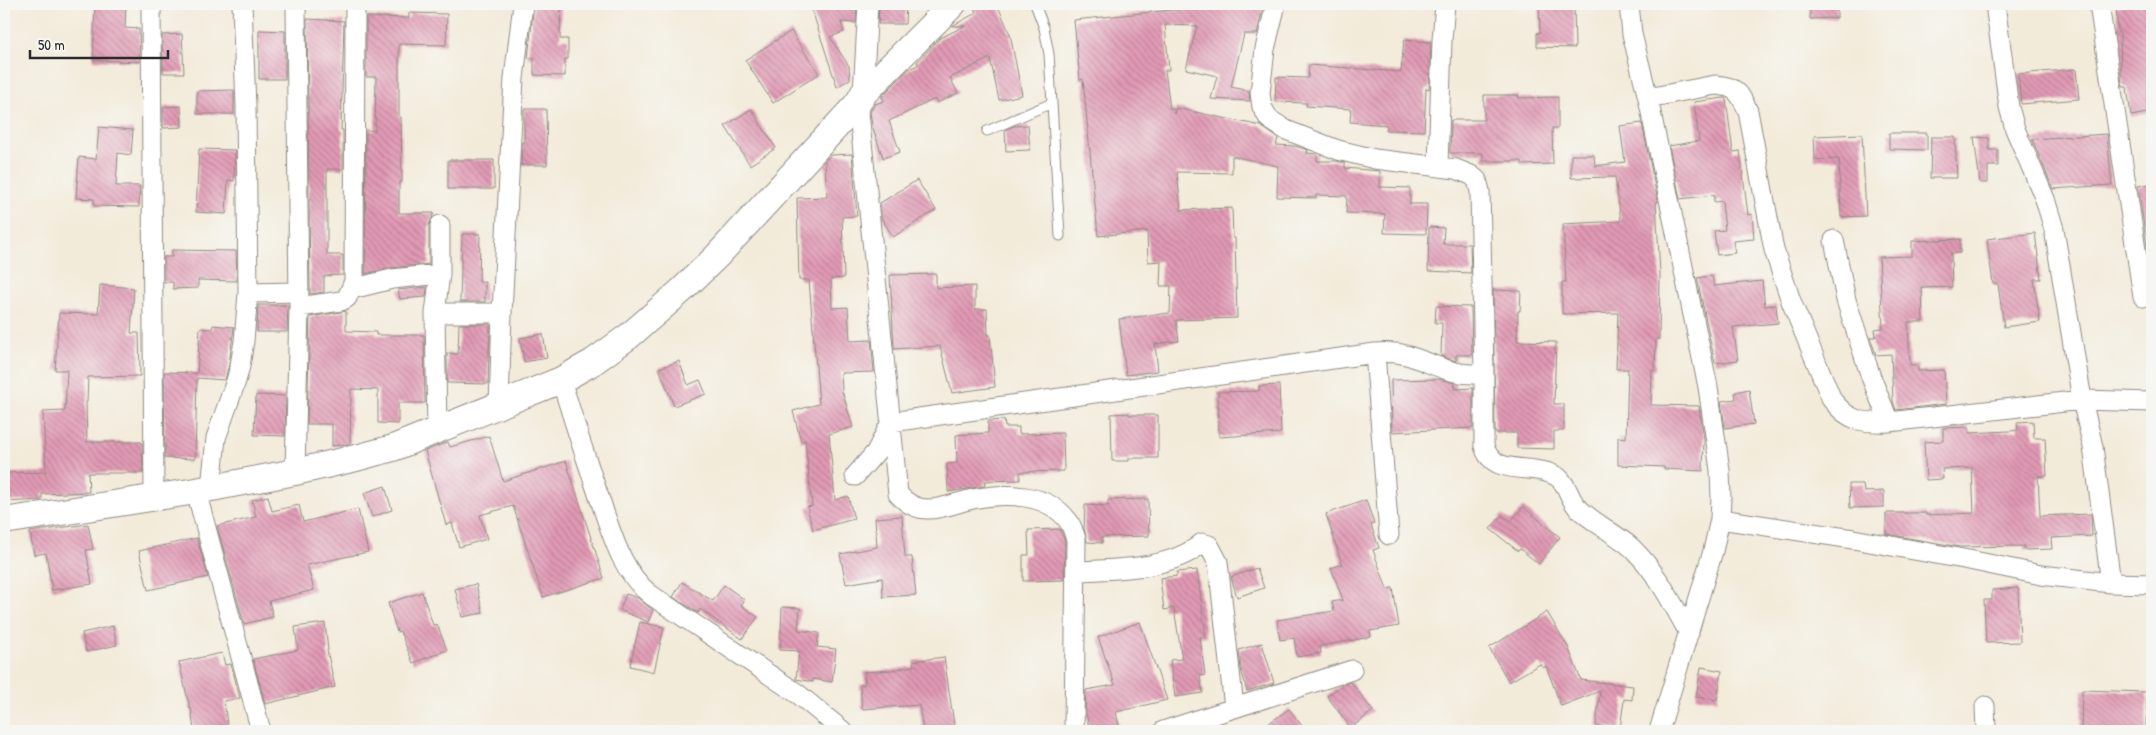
<svg xmlns="http://www.w3.org/2000/svg" width="2156" height="735" viewBox="0 0 2156 735" font-family="'Patrick Hand',sans-serif">
<style>
.building{fill:url(#building-back-hatch)}
.lines{fill:none;stroke-linecap:round;stroke-linejoin:round}
.lane-casing{stroke:#8f8b82;stroke-width:11}
.street-casing{stroke:#8f8b82;stroke-width:21}
.secondary-casing{stroke:#8f8b82;stroke-width:28}
.lane{stroke:#fff;stroke-width:9}
.street{stroke:#fff;stroke-width:19}
.secondary{stroke:#fff;stroke-width:26}
</style>
<defs>
<pattern id="building-back-hatch" width="6" height="6" patternUnits="userSpaceOnUse" patternTransform="scale(1.25)"><rect width="6" height="6" fill="#e29ab5"/><path d="M-1 5l2 2M0 0l6 6M5-1l2 2" fill="none" stroke="#b77e93"/></pattern>
</defs>
<rect width="100%" height="100%" fill="#f6f6f2"/>
<filter id="ink" filterUnits="userSpaceOnUse"><feTurbulence type="fractalNoise" baseFrequency=".02" numOctaves="2"/><feDisplacementMap in="SourceGraphic" scale="10" xChannelSelector="R" yChannelSelector="G"/><feConvolveMatrix kernelMatrix="1 2 1 2 8 2 1 2 1" color-interpolation-filters="sRGB"/></filter>
<filter id="wash" filterUnits="userSpaceOnUse"><feTurbulence type="fractalNoise" baseFrequency=".0096" numOctaves="4" result="noise"/><feDisplacementMap in="SourceGraphic" scale="20" xChannelSelector="R" yChannelSelector="G"/><feGaussianBlur stdDeviation="1.12" result="paint"/><feColorMatrix in="noise" values="0 0 0 0 0 0 0 0 0 0 0 0 0 0 0 0 0 1.4 0 .05"/><feComposite in="paint" operator="in"/></filter>
<g filter="url(#wash)">
<rect width="100%" height="100%" fill="#f3ebda"/>
<g id="blocks">
<path class="building" d="M95,4H126L125,28L139,29L140,62L93,60Z
M534,4H561L560,39H568V59H565V76L534,75V58H528Z
M810,4H857L856,23L841,22L844,32L830,37L849,66L850,79L837,87Z
M879,4H906L905,24H878Z
M982,4H997L1010,34L1022,95L999,100L990,58L950,78L958,93L937,103L935,99L889,121L900,152L883,158L872,125L870,112L875,104L884,101L882,96L909,69L918,65L917,62L940,38L965,26H952L976,13L974,7Z
M1181,4H1264L1257,34H1244L1231,87L1249,91L1250,101L1211,99L1217,76L1186,69L1197,26L1165,25L1169,70H1165L1170,109H1174V114L1176,108L1261,126L1278,138L1276,145L1295,146L1308,150L1307,153L1317,154V161H1336L1345,163V168L1380,171V187L1410,188V204H1427L1426,234L1384,233L1385,214L1346,213L1347,196L1316,195V198L1277,197L1278,166L1232,156V173L1177,172L1181,210L1232,208L1233,238H1235L1237,318L1176,320L1179,341L1155,344L1158,371L1126,375L1119,319L1170,313L1171,286H1160L1161,261L1148,262L1147,231L1098,236L1083,79L1080,80L1074,20L1181,9Z
M1539,4H1574L1575,48L1537,47V33H1540Z
M1810,4H1837V18L1810,19Z
M2149,4L2152,112L2131,116L2127,87H2123L2121,77L2120,33H2118L2116,6Z
M409,13L447,14L446,45L399,44V117H401L402,182H399V213H434L429,225V264L391,268L365,274L366,130L375,131L376,77H366V17L409,18Z
M307,19L344,21L341,130H343V169H327V255H343V275L324,276V292L310,294Z
M259,30L285,31V79H259Z
M791,31L819,74L773,103L745,60Z
M182,34L184,73H163L162,35Z
M1404,40L1431,42L1429,89L1426,88L1424,131L1386,130L1387,125L1350,122L1351,109L1306,106L1307,103L1275,102L1276,77L1308,78L1309,65L1401,72Z
M2076,69L2079,99L2021,104L2018,74Z
M234,90V114H197V91Z
M1484,95H1519L1518,98L1558,97V128H1552L1553,164L1522,165V161H1483V153H1450L1451,120H1484Z
M1724,98L1726,99L1733,152L1740,151L1748,215L1752,214L1754,239L1733,241L1735,253L1717,255L1714,231L1725,230L1722,201L1714,202V195L1680,199L1669,146L1699,141L1694,102Z
M181,106L182,127L163,128V107Z
M524,109H546L547,165H521L522,142L524,143Z
M751,109L776,148L750,165L725,126Z
M1642,123L1658,202H1656L1660,274L1659,339H1656L1655,370H1652L1651,405L1699,406L1704,439L1703,471L1664,469V467L1618,465V437L1626,438L1628,369H1616L1618,313L1562,314V282H1566L1563,224L1621,221L1615,177L1571,178V155H1594L1595,166L1625,162L1620,126Z
M1028,125L1030,150L1006,151L1005,130L1014,126Z
M99,127L133,130L131,155L118,153L116,186H140L139,207L94,206V199L76,198L79,157L96,159Z
M1889,133H1927V150L1889,149Z
M1862,134L1866,216L1841,217L1839,159L1815,160L1814,136Z
M2107,134L2112,185L2053,189L2032,139Z
M1931,137H1955L1957,178H1930Z
M1974,137L1989,138V150H1998V166H1988V183H1980Z
M199,149L235,150L234,181L228,180L226,214L196,212Z
M852,154L857,216L842,217L844,278L831,279L832,308L848,307L850,341L871,340L874,372L841,373L842,391L853,427L829,434L835,500L848,496L854,519L813,530L807,507L812,506L805,440L801,442L793,411L819,404L809,280H799L797,198L827,197L825,161L831,155Z
M448,160H494V189H448Z
M917,180L936,210L893,237L881,217L880,203Z
M2151,184L2152,192V279L2138,186Z
M1429,227L1444,228L1443,244H1470L1471,273L1428,271Z
M2035,233L2041,279H2034L2040,322L2004,327L1998,284H1993L1987,239Z
M462,234H480L479,282H485V302H460Z
M1960,239V253H1951L1952,287L1922,288L1923,322H1908L1910,365H1918V371L1944,370L1946,404L1896,410L1893,401L1891,354L1876,355L1870,337H1876L1875,329L1883,328L1879,257L1912,256V241Z
M172,250L236,251L237,281L198,280V288L173,289V282H164V257H172Z
M936,274V288L975,286V309H987L988,335H990L995,387L952,393L940,346L894,349L890,275Z
M1712,276L1714,286L1762,281L1765,306L1776,305L1778,323L1733,327L1738,360L1715,363L1697,278Z
M100,285L134,288L131,333H139L140,376L88,377L87,402H86L87,442H142L143,473H88L89,492L42,494V500L4,502V473L46,472L43,412L65,411L67,370H55L59,313L98,314Z
M427,287L426,297L400,299L398,290Z
M1493,290L1521,291L1520,311H1518L1517,341L1556,342L1554,404H1564V431H1554V449L1517,448V433H1495Z
M258,305H288L287,332H257Z
M1436,306L1471,307L1472,355H1456V361L1441,356L1442,323H1435Z
M346,311V331L376,332V335H424L425,403H398V424L378,423V390L351,389L350,444L332,446V424H307L310,317Z
M459,324H490L488,384L447,383V353L458,354Z
M213,325L234,327L229,364L225,380L197,378L195,459L165,458L164,372L197,373L200,328L212,329Z
M543,334L547,358L524,362L520,338Z
M679,361L688,385L700,380L706,394L674,406L659,368Z
M1439,379L1455,383V389L1473,388V428L1392,432L1391,380Z
M1279,385L1281,433L1219,437L1218,392L1259,391V386Z
M1749,389L1754,424L1725,428L1721,401L1736,399L1735,392Z
M256,395L286,396L285,436L254,435Z
M1129,413V415H1158V458H1129V461H1112L1111,414Z
M1004,420L1005,427H1019V434L1063,433L1064,471L1020,472V480L984,481L985,486L948,492L947,464L957,463L956,435L988,433V421Z
M2033,421L2034,438H2045L2047,476H2038L2040,516L2091,514L2092,536L2051,538L2052,549L2024,550V546L1960,547L1886,534V513H1926V515L1974,513L1972,468L1942,469L1943,479L1926,480L1924,442L1943,441V428L1969,427V433L2010,431L2018,430L2017,422Z
M489,436L503,481L566,461L604,578L543,597L513,506L480,515L487,539L459,547L452,523L446,525L425,451L448,442L450,447Z
M1849,484H1863L1864,492L1884,491V507L1850,508Z
M385,486L392,510L372,517L364,493Z
M268,496L272,511L299,505L303,522L358,509L368,552L307,565L314,590L269,601L273,617L244,624L217,526L256,517L252,500Z
M1148,499L1149,536L1102,537V543L1087,542L1084,528L1085,505L1108,506V500Z
M1366,500L1374,524L1371,525L1379,548L1373,550L1387,589L1393,588L1399,626L1370,631L1371,637L1320,646L1321,653L1297,657L1294,638L1280,640L1277,620L1334,611L1332,602L1343,600L1331,568L1342,564L1326,514Z
M1523,507L1560,537L1539,564L1520,549L1518,551L1490,529L1502,515L1511,521Z
M902,516L905,557H912L916,595L883,597L882,578L846,584L840,554L877,547L875,518Z
M88,524L93,549L86,550L92,584L52,590L46,553L34,555L30,532Z
M1060,529L1065,541L1064,580L1023,581V555H1029L1028,530Z
M197,538L208,577L148,590L139,551Z
M1257,568L1264,588L1237,597L1231,577Z
M1197,570L1206,636L1200,637L1205,675L1200,676L1203,693L1175,697L1170,660L1182,659L1174,608L1164,610L1160,578L1177,576V572Z
M682,582L713,601L724,585L745,600L741,605L758,617L742,639L700,609L698,613L673,597Z
M476,584L483,613L462,617L455,589Z
M2018,588L2020,642L1986,643L1984,600H1992V590Z
M422,592L433,625L437,624L447,650L413,663L400,631L397,632L388,603Z
M626,594L638,598L653,610L648,622L620,610Z
M782,607L800,608L798,630L819,633L817,647L836,649L832,682L813,679V682L796,679L799,651L780,650Z
M1547,612L1568,647L1581,680L1633,686L1632,700L1624,699L1620,729L1596,726L1600,691L1561,706L1546,666L1543,668L1540,664L1509,682L1489,648Z
M640,622L664,627L654,672L630,666Z
M1140,622L1167,700L1116,712L1119,726L1090,731L1085,709L1086,690L1115,685L1098,637Z
M325,623L328,650H327L335,687L265,704L253,659L298,650L295,627Z
M113,626L117,645L86,652L82,633Z
M1262,643L1274,683L1247,691L1241,669L1239,650Z
M222,653L225,665L231,664L240,698L224,701L228,731H194L191,708L190,709L179,662Z
M944,657L955,731H923L919,705L862,709L860,685L865,684L864,672L892,670L914,666L913,661Z
M1701,667L1722,671L1717,700L1696,697Z
M1351,682L1373,711L1351,728L1327,696L1342,685Z
M2082,690L2147,692L2146,731H2081Z
M1289,709L1306,731H1258Z"/>
</g>
</g>
<g filter="url(#ink)">
<use href="#blocks" fill-opacity="0" stroke="#8f8b82" stroke-width="1"/>
<g class="lines">
<g class="lane-casing">
<path id="lane" d="M1035,4L1044,28L1049,54L1060,236
M987,131L1052,103"/>
</g>
<g class="street-casing">
<path id="street" d="M151,4L154,498
M1276,4L1265,49L1260,93L1262,107L1269,119L1286,130L1338,150L1375,159L1456,169L1471,175L1477,180L1480,191L1484,373V446C1493,479 1536,461 1559,478C1568,486 1569,498 1577,507C1593,523 1615,533 1632,548C1657,572 1672,603 1689,633
M1629,4L1632,34L1648,98L1708,387L1720,470L1721,498L1720,519L1713,551L1659,731
M1995,4L2009,107L2015,129L2045,199L2054,229L2082,400L2093,447L2111,583
M2099,4L2143,297
M863,94L868,4
M1648,98L1715,85C1736,86 1740,93 1748,111L1774,250L1791,301L1832,400C1849,422 1863,423 1889,422L2082,400L2152,402
M858,103L898,494C906,503 915,509 928,509C943,509 958,502 973,499C1005,493 1048,492 1069,522C1072,526 1074,534 1076,539L1074,731
M1438,166L1442,40L1445,4
M1834,240L1846,300L1871,377L1889,422
M352,289L392,279L440,274
M248,293L299,292
M299,307L341,301L347,298L354,281L355,4
M435,313L440,274V225
M1375,353L1389,535
M561,380C573,419 585,456 598,494C611,530 620,571 651,595L798,694L843,731
M499,406L502,313
M437,430L435,313H502L514,78L523,4
M295,472L299,307L296,4
M855,476L876,452L891,422L1375,353C1386,352 1396,352 1406,355C1434,363 1454,378 1484,373
M211,488L216,438L236,381L240,366L244,341L248,293L246,106L242,4
M196,491L261,731
M1720,519L1853,539L1969,560L2041,575L2111,583L2152,584
M1076,571C1115,569 1171,570 1202,543L1209,545L1218,562L1234,708
M1985,706L1986,731
M1163,731L1352,670"/>
</g>
<g class="secondary-casing">
<path id="secondary" d="M4,521L196,491L295,472L356,458L393,448L561,380L593,362L629,336L681,291L717,256L858,103L863,94L953,4"/>
</g>
<use href="#lane" class="lane"/>
<use href="#street" class="street"/>
<use href="#secondary" class="secondary"/>
</g>
</g>
<rect width="2156" height="735" fill="none" stroke="#f6f6f2" stroke-width="20"/>
<path d="M30 50v8h138v-8" fill="none" stroke="#2b2b2b" stroke-width="2.5"/>
<text x="38" y="50" font-size="15" fill="#2b2b2b" stroke="#f6f6f2" stroke-width="4" paint-order="stroke">50 m</text>
</svg>
